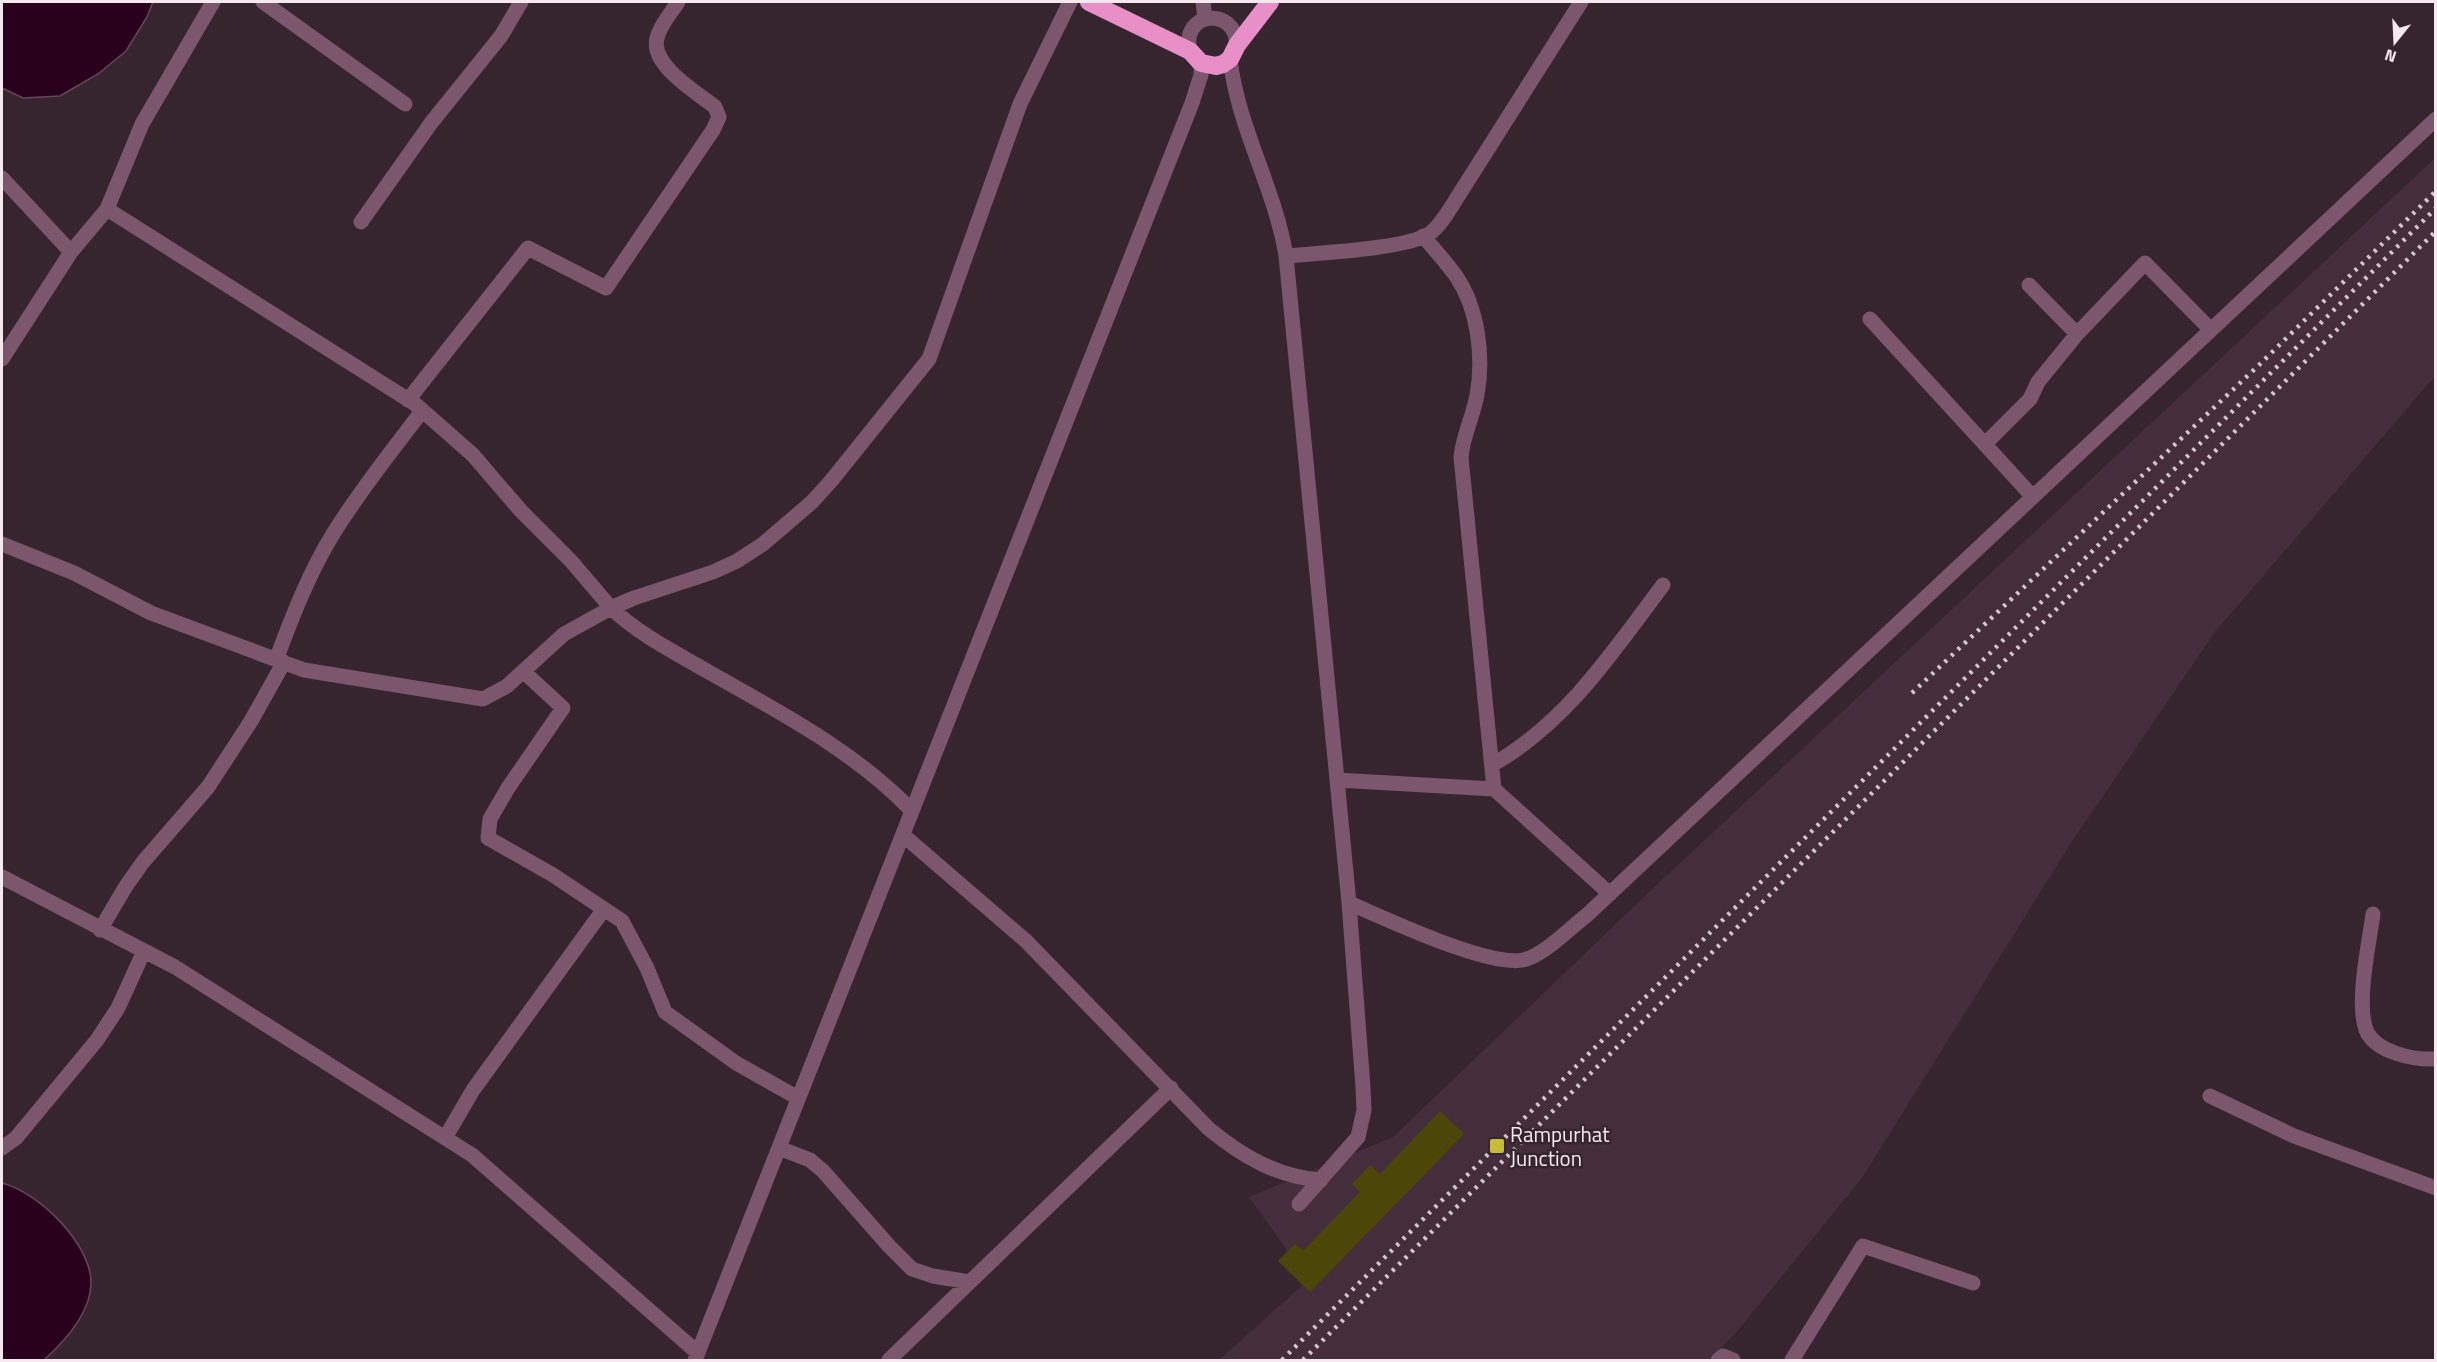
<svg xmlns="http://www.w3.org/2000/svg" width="2437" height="1362" viewBox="0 0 2437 1362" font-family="'Titillium Web',sans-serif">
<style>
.built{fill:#452d3b}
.water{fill:#29011d;stroke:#66475c;stroke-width:1.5}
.building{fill:#4c4709}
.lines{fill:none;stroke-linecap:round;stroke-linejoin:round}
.minor{stroke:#7b566c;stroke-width:15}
.highway{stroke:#e98fc7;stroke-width:18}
.rail{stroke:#d3c6cd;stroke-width:4.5;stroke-dasharray:3 6;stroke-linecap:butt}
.poi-dot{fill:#c8bb3b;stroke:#36242f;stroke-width:2}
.labels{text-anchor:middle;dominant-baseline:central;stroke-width:5;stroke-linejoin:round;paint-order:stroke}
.poi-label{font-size:21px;fill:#f5e9ef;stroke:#36242f;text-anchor:start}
</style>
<rect width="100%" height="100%" fill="#36242f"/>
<path class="built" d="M2435,158V376L2215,632L2071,843L1862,1178L1735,1334L1709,1360H1219L1308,1280L1249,1197L1393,1137L1649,892Z"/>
<path class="water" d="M2,2H153L147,17L126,51L98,74L60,96L23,98L2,88Z
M2,1183C38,1192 92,1244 91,1284C90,1313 64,1342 44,1360H2Z"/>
<path class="building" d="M1440,1111L1464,1134L1310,1292L1278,1261L1295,1244L1303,1251L1360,1192L1352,1184L1370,1165L1380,1174Z"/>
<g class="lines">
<path class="minor" d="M263,2L405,104
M1203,2L1205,19
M1190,51C1180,12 1235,5 1237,45
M1230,59C1238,128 1275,188 1286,256L1349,903L1363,1087L1364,1110L1358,1137L1299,1204
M2,178L71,252
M107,209L415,404L473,455L521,511L571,561L611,608L634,598L713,572L737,561L763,544L812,502L831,481L929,359L1020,104L1070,2
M361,222L431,123L501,36L521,2
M1423,236C1434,249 1446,262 1456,276C1478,308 1484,357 1477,395C1473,417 1463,435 1461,457L1494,789
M1286,256C1319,253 1405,249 1429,234C1440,226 1448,212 1455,201L1581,2
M2029,285L2077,334
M1870,319L2033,497
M2,359L71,252L107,209L142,124L213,2
M408,400L528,248L606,288L713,130L719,117L715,107C696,92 650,65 657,38C660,25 671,13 678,2
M1985,444L2030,399L2038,382L2077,334L2145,263L2211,330
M2,544L74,573L151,613L304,670L483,699L507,686L564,634L611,608C640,635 674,652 707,671C779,712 855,751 912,811
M276,660C292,617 309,573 333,534C360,490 392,451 422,411
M524,672L563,708L508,788L490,819L488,838L553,875L604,909
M1492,765C1567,722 1612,653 1663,585
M1337,780L1494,789L1610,894
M903,835L1026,941L1209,1129C1242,1156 1277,1177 1321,1180
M2,877L175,967L472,1155L698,1353
M1349,903C1387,919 1487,967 1523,960C1543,956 1570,928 1587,915L2436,119
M2373,914C2369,944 2356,1002 2366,1030C2376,1053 2414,1060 2436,1059
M100,930L126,886L143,862L208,787L251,721L284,662
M2210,1096L2294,1136L2436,1188
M445,1138L473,1090L604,909L622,921L647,968L665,1012L736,1063L798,1098
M2,1148L16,1138L97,1040L118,1008L144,951
M779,1148L810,1160L823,1171L889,1246L912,1269L933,1276L970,1282
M695,1360L1192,103L1201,75V63
M889,1360L1171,1088
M1718,1360L1723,1356L1733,1360
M1792,1360L1863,1246L1973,1283"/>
<path class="highway" d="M1089,2L1190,51L1201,63L1216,66L1223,64L1230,59L1237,45L1270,2"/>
<path class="rail" d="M1912,693L2258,366L2436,191
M1282,1360L2436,208
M1303,1360L2436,231"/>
</g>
<rect class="poi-dot" x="1489" y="1138" width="16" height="16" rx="3"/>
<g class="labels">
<g class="poi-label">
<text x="1510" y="1134">Rampurhat<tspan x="1510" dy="24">Junction</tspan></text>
</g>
</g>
<rect width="2437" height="1362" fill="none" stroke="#f5e9ef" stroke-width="6"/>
<g transform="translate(2395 42) rotate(198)" stroke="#36242f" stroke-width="4.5" paint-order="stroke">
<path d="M0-4.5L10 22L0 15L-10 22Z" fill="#f5e9ef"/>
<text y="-9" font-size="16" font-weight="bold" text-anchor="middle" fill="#f5e9ef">N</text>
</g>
</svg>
